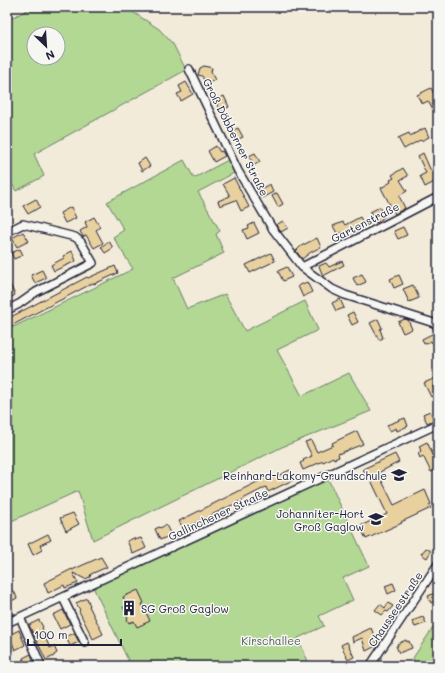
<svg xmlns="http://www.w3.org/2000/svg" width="445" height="673" viewBox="0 0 445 673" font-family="Mali,sans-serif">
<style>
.green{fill:#b2d894;stroke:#6a7d68;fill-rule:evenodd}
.building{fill:#e9d19f;stroke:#22223b}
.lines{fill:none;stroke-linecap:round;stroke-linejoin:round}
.minor-casing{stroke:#22223b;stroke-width:10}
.minor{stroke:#f6f6f2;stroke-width:7}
.labels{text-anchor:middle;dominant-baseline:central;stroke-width:3;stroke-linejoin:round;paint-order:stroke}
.street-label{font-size:11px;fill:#22223b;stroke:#f6f6f2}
.poi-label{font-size:11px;fill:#22223b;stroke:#f6f6f2;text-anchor:end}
.park-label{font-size:11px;fill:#4d5956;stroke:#f6f6f2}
</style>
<rect width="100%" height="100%" fill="#f2ebd9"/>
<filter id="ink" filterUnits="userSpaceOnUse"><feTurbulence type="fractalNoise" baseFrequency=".025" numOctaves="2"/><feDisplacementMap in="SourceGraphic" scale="8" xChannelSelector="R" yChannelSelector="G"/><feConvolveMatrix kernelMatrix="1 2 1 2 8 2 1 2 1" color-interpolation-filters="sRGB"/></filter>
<g filter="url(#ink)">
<path class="green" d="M34,7H125L159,29L173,44L186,70L34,154L44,176L16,191L7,175V20ZM34,34H58V58H34Z
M230,159L236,172L198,192L220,231L216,234L224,253L173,278L187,309L225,294L245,331L305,301L318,330L277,350L302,396L349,373L371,411L282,447L93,540L78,491L7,523V330L133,269L113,237L124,230L107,202L184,160L194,178Z
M328,479L369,566L343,578L353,600L319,616L324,626L298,638L310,666H122L129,662L93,587Z
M438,620V666H416L413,658Z"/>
<path class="building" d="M204,66L212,68L211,72L215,80L206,84L202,76L198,75L200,68Z
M186,82L193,94L181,101L177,94L182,92L179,86Z
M431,88L438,102V119L428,101L422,104L417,95Z
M224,96L229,107L220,111L215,100Z
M238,128L243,137L236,140L232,131Z
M425,128L429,137L421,141L420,140L404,149L398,138L409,133L410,136Z
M216,146L220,152L222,151L225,156L214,162L208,151Z
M255,153L260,162L254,165L249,156Z
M423,153L431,171L438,167V180L425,187L420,176L426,173L418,156Z
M145,158L150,166L142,171L138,163Z
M403,168L408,176L400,180L407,191L399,196L405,208L395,214L381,188L391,182L390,180L394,178L392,175Z
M234,178L249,207L241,211L236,200L220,206L218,201L230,196L223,184Z
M270,184L273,192L262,198L258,190Z
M277,193L283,204L278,207L272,196Z
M36,199L40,207L28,214L23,206Z
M71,207L76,218L65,223L60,213Z
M380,207L385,216L382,218V219L376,223L370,212Z
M94,217L100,227L96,230L103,243L94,248L86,235L83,237L80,231L87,227L85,222Z
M360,217L365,227L355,232L354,229L343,235L342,232L338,235L333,226L343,222L345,225Z
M283,221L288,228L281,232L276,225Z
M254,223L259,233L247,239L243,230L249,228L248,226Z
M403,227L407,235L398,239L394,231Z
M23,232L29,241L17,247L12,238Z
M317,238L321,247L311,252L302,259L296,251L301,246Z
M109,241L113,248L105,253L101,247Z
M20,249L23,255L14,259L11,253Z
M72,251L76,261L54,271L51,265L64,258L63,256Z
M271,253L275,261L250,273L246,265Z
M342,261L344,265L323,276L319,266L326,263L329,267Z
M115,266L118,273L94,284L93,283L7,328V319L87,277L88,278Z
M287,267L292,277L283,281L278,271Z
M42,270L46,278L35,283L31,275Z
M362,274L366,282L357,286L353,278Z
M399,275L403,284L394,288L390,279Z
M7,278L15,295L7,300Z
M307,282L312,292L303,297L298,286Z
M413,285L419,298L409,302L403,289Z
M340,299L344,308L336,311L332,303Z
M353,312L358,322L352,325L347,315Z
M378,319L382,328L380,329L383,338L379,340L370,323Z
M405,319L408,320L412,329L403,333L398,322Z
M438,331V341L432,343L431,341L424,344L422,339Z
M438,377V384L433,386L436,394L431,397L424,383Z
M430,411L434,420L427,423L423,414Z
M405,418L408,426L397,431L396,428L390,431L387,425Z
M357,431L363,444L338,454L339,457L334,459L333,457L323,462V461L303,470L300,463L304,461L303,460L312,456L305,442L311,440L317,452L333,445L332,443Z
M427,442L438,466V469L431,472L423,456L420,458L418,453L421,451L419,446Z
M395,454L399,462L378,473L394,505L425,490L431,504L429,505L431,508L401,522L402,523L366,539L360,526L387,514L369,476L367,477L363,469Z
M290,470L295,479L268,492L266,487L243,499V500L211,515V516L183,529L179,521L271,475L273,478Z
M73,513L79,524L66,531L60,518Z
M166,525L171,535L160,540L155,529L159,527L160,528Z
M48,534L51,540L40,545L42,550L33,555L28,544Z
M134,538L135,540L141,538L146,548L133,554L127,541Z
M426,548L431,551L427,558L421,554Z
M101,557L107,567L91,574L90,577L85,579L73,573L78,583L65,588L64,585L48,593L44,583L72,569V570Z
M393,583L396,590L388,594L385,586Z
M138,590L144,603L142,604L150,621L137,627L134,621L129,623L127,619L128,618L123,607L127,606L123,597Z
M14,591L17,598L8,603L14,614L7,617V595Z
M437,592L438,595V600L431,603L428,596Z
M87,598L90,606H89L103,634L93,639L79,611L80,610L76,603Z
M388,603L393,606L388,612L386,611L382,615L375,610L380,604L385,608Z
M63,610L70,624L60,629L53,615Z
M423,617L426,623L415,627L412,621Z
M39,620L43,627L42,628L45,635H44L50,648L54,646L57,653L54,655V656L46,660L29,625Z
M371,628L378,645L366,651L362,638L353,642L352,637Z
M19,630L25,645L15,650L9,635Z
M74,633L79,642L70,646L66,637Z
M406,640L407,642L409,641L412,648L399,653L396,646H398L397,644Z
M347,642L354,657L348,660L341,645Z
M31,654L34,662L26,665L23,658Z"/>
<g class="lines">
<g class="minor-casing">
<path id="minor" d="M189,69L238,171L272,228L302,267L332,289L345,295L434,323L438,326
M7,232L23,224L75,237L81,242L93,263L36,292L19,304L7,310
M302,267L386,224L438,197
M63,598L85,643
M20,617L40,663
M7,623L438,424
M370,666L438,564"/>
</g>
<use href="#minor" class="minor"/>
</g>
</g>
<defs>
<g id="school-bare" transform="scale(1.2)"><path d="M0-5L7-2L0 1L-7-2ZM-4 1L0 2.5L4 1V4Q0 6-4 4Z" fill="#22223b" stroke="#f6f6f2" stroke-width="2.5" paint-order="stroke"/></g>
<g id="building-bare" transform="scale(1.2)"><path d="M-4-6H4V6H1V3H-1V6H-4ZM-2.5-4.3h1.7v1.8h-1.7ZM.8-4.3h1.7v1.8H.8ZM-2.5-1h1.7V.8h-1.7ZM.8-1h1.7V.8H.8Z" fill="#22223b" stroke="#f6f6f2" stroke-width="2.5" paint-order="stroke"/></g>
</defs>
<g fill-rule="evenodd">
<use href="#school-bare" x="399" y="475"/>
<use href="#school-bare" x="376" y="519"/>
<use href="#building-bare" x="129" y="608"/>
</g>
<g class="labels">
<g class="street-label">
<text transform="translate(236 137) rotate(63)">Groß Döbberner Straße</text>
<text transform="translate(365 222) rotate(-27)">Gartenstraße</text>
<text transform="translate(218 514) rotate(-25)">Gallinchener Straße</text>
<text transform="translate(395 609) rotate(-56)">Chausseestraße</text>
</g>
<g class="poi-label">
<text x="387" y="475">Reinhard-Lakomy-Grundschule</text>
<text x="364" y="513">Johanniter-Hort<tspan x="364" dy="13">Groß Gaglow</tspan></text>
<text x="141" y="608" text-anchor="start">SG Groß Gaglow</text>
</g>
<g class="park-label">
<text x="271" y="640">Kirschallee</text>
</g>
</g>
<rect width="445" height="673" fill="none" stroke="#f6f6f2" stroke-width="24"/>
<rect x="12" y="12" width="421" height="649" fill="none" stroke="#22223b" stroke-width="1.5" filter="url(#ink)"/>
<g transform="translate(46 46) rotate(155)"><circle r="19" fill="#f6f6f2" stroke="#a1a1a9"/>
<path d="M0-3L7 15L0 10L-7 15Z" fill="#22223b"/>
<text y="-6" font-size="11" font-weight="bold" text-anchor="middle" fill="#22223b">N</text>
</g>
<path d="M28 639v6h93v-6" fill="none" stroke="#22223b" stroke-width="2"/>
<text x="34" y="639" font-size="12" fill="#22223b" stroke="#f6f6f2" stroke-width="3" paint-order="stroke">100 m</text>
</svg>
